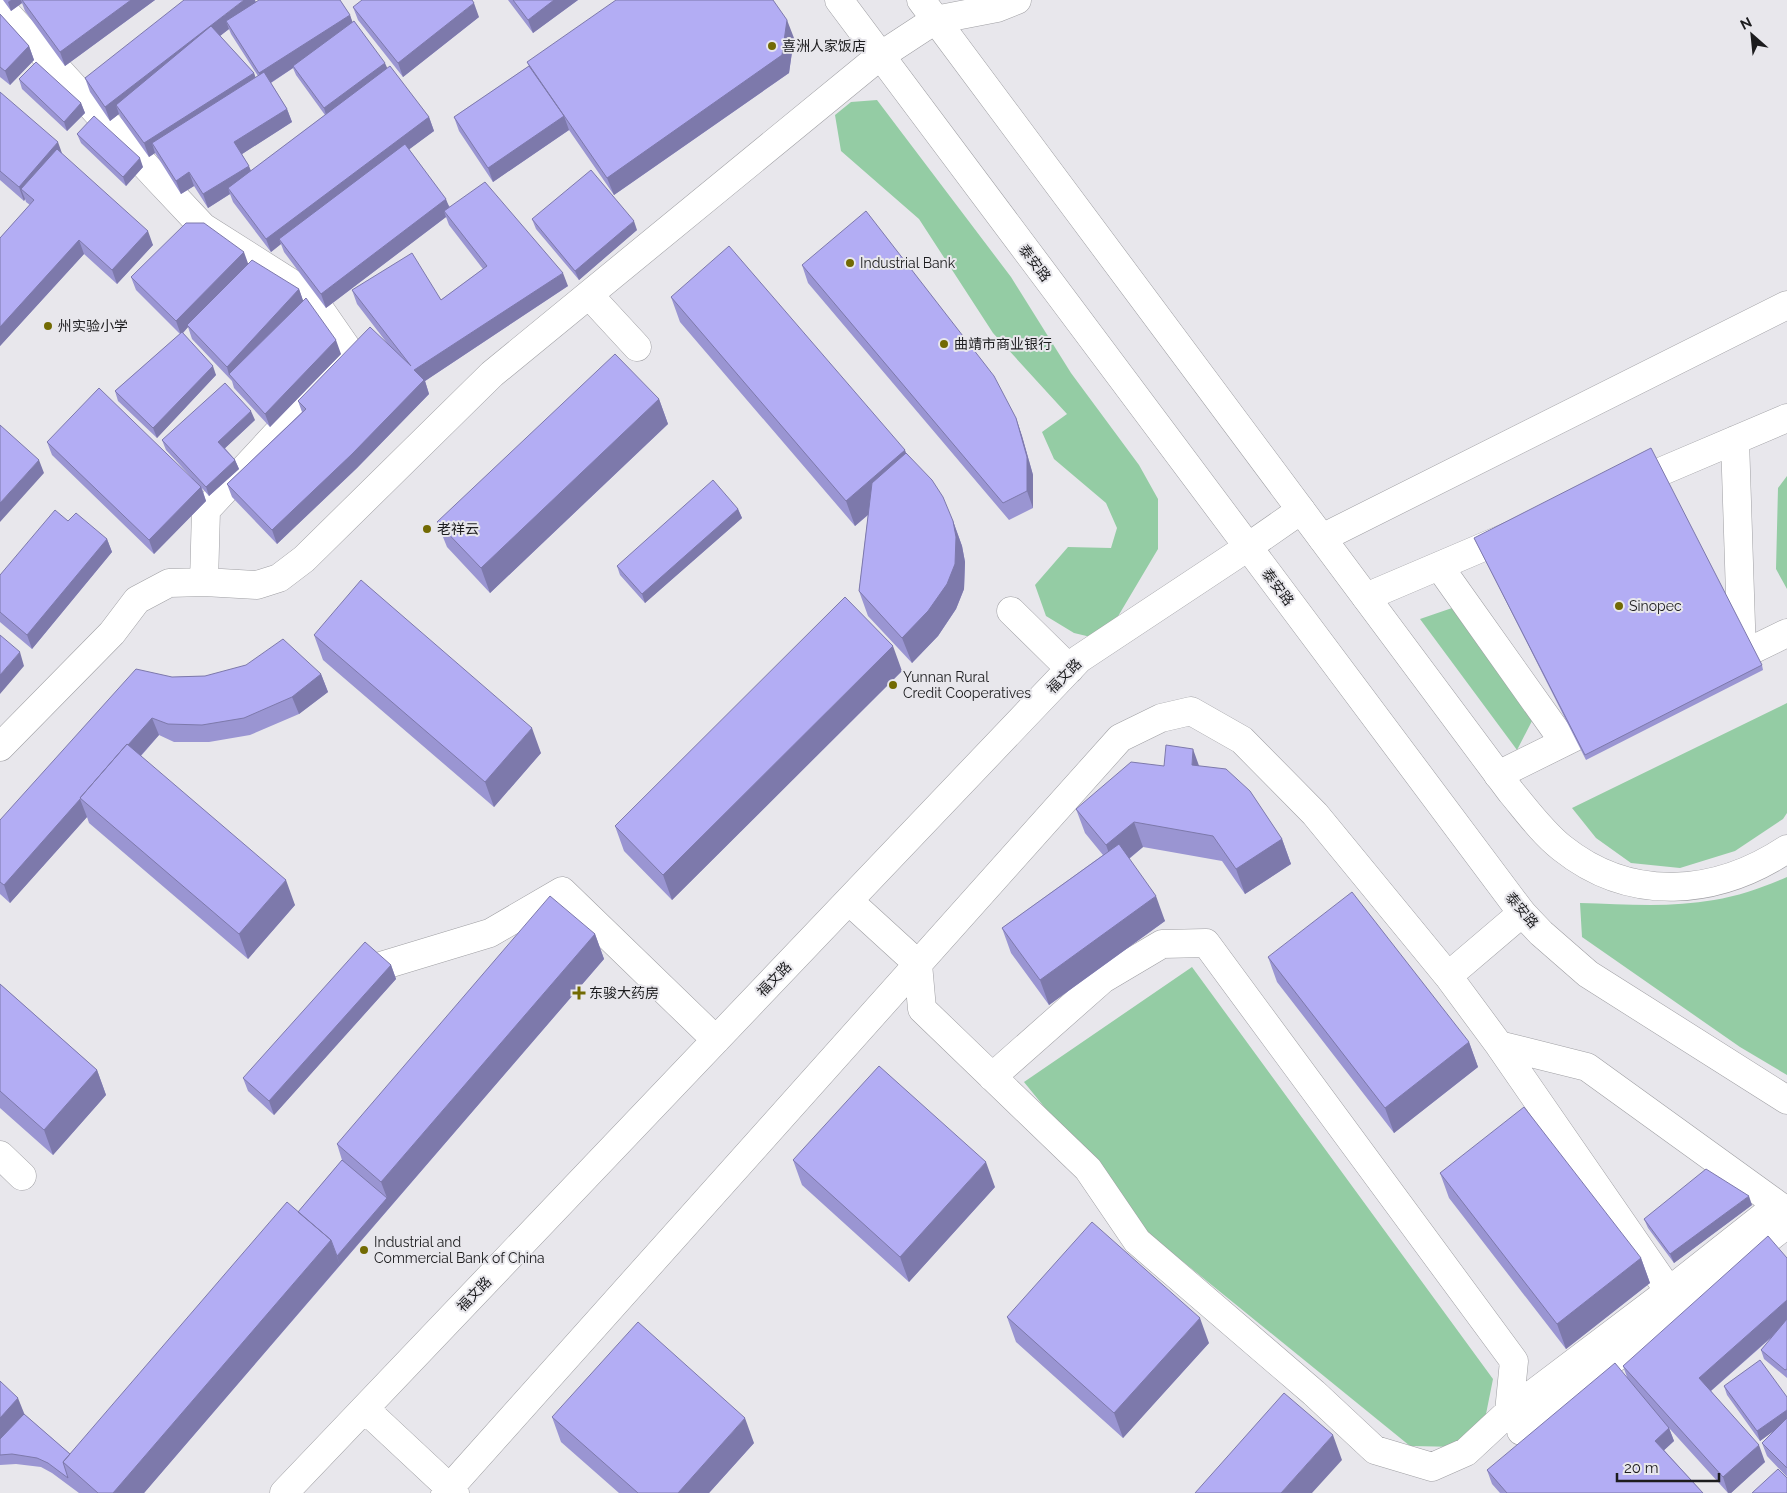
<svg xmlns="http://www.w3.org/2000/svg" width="1787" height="1493" viewBox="0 0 1787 1493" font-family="Raleway,'Noto Sans SC',sans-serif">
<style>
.green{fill:#94cca4}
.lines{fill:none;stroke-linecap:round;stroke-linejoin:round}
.minor-casing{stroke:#9f9fa3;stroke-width:29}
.major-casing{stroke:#9f9fa3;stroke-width:29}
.minor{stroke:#fff;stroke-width:28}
.major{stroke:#fff;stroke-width:28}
.wall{fill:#9a95d2;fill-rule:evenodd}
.shaded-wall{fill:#7d79ab}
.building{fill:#b3adf4;stroke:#7d79ab}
.poi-dot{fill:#726a03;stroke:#e8e7ec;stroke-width:2}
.labels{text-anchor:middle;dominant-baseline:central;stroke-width:4;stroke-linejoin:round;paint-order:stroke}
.poi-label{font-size:14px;fill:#1c1c1e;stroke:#e8e7ec;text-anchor:start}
.street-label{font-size:14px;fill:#1c1c1e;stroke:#e8e7ec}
</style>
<rect width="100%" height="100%" fill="#e8e7ec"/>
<path class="green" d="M877,100L1011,277L1071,373L1139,465L1158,499V549L1117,618L1095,638L1074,633L1046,616L1035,585L1068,547L1111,548L1117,528L1106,503L1054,459L1042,432L1067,414L993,333L919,219L841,151L835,115L851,102Z
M1787,476V589L1776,569L1778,488Z
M1455,607L1533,719L1517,750L1420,619Z
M1787,703V813L1783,819L1735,851L1680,868L1631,863L1596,838L1572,808Z
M1787,877V1075L1740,1047L1582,937L1580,903C1624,904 1670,908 1714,900C1739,896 1764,887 1787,877Z
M1192,967L1493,1379L1484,1424L1461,1447L1410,1446L1144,1230L1024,1082Z"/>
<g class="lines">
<g class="minor-casing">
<path id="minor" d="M0,6L155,176L203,227L310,295L351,354L206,510L204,582
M589,295L637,347
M1735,440L1742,656
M1627,486L1787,418
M1322,538L1787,305
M1439,566L1564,742
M1366,597L1514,534
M1011,611L1070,669
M1719,666L1787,633
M0,747L112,633L137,600L169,583L204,582L257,585L279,578L304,559L492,374L880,56L935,20L997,8L1017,0
M1498,775L1609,720
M849,901L918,964L922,1009L1088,1169L1137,1241L1314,1393L1375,1450L1432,1467L1466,1452L1509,1412L1514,1361L1206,943L1162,944L1103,979L992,1077
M381,966L490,933L562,891L716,1040
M1448,976L1522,913
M1499,1045L1587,1067L1778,1205L1669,1291L1509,1412
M0,1155L22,1176
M365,1409L455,1493
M1521,1431L1787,1224
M284,1493L1079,659L1248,547L1301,510
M445,1493L1120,738L1161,718L1191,711L1242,740L1315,814L1448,976L1499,1045L1669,1291"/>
</g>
<g class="major-casing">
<path id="major" d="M839,0L1522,913L1541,933L1588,974L1787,1100
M921,0L1511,792C1527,811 1542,832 1562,848C1631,903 1716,896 1787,849"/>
</g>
<use href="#minor" class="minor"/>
<use href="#major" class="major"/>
</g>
<path class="wall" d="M3,0H155L65,66L25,11L22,3L11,11Z
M508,0H578L533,33Z
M256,2L350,15L352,22L387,68L429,117L434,131L409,149L450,207L568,286L425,381L429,394L357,468L277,544L232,497L227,484L302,412L298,401L387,343L357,304L352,290L441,300L483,269L449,225L446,217L326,308L284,252L281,244L271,252L233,202L230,194L208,208L194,186L181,194L157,156L155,153L149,157L121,118L119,114L110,121L90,92L85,78ZM229,29L231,34L258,76L255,78L254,73L220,36ZM293,68L296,75L325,115L251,171L242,154L292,122L287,109L271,83Z
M353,7L479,17L403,77L358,20Z
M0,14L29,46L34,60L10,85L0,77Z
M794,38L789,73L614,195L569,130L493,182L459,131L454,117L529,66L527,62Z
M19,79L81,103L85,113L67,131L22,89Z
M0,92L153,245L117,284L84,254L0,346V238L30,205L26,202L25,199L24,201L0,180Z
M77,134L143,167L126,186L81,143Z
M532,219L637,230L579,280L536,229Z
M248,264L299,289L303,301L341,354L270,427L234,388L232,381L192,339L188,327L183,333L216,375L157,438L118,401L115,391L180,334L136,290L131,277Z
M802,265L1016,418L1022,436L1033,475V508L1009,520L808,283Z
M671,297L906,454L953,521L962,546L965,562L964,589L956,609L938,636L912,663L868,616L859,591L868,515L855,526L680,322Z
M659,399L668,424L490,593L447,547L437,522Z
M255,420L225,448L235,460L239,469L209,496L202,488L206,501L154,554L52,455L47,442L192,478L166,450L162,440Z
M738,509L742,518L645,603L620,575L617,566Z
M68,521L107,539L112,552L32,649L0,622V575Z
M1474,538L1762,665L1763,670L1586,760Z
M314,635L541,753L494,807L323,660Z
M902,671L672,900L624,851L615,826Z
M321,674L328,692L299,714L250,735L209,742H174L159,735L141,756L295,905L248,959L89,823L87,817L10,903L0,894V820L172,677Z
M1164,766H1199L1282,839L1291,864L1245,894L1222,861L1143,847L1129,859L1165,921L1049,1005L1011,953L1002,928L1103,855L1085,833L1076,809Z
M595,934L604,959L144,1493H79L52,1473L41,1467L16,1464L0,1465V1381L24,1414L70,1454L298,1212L342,1160L337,1144Z
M1268,957L1469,1042L1478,1067L1394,1133L1277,982Z
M391,965L396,979L274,1115L248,1091L243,1078Z
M0,984L97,1070L106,1095L53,1155L0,1108Z
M793,1160L995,1187L909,1282L802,1185Z
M1440,1173L1641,1258L1650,1283L1566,1349L1449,1198Z
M1752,1205L1674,1263L1648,1228L1644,1219Z
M1787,1258V1378L1764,1359L1761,1350L1772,1337L1711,1391L1765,1462L1731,1493H1728L1669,1428L1674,1441L1664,1450L1703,1493H1500L1492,1484L1487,1470L1627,1377L1623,1366Z
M1007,1317L1209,1343L1123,1438L1016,1342Z
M1724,1386L1787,1397V1477L1767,1456L1762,1443L1775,1430L1760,1441L1727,1395Z
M552,1417L754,1443L709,1493H619L561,1442Z"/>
<path class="shaded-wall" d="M11,0H21L22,3L11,11L8,2Z
M131,0H155L65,66L60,52Z
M244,0H255L258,7L226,21L229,29L121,112L116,105L119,114L110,121L105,107Z
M554,0H578L533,33L528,20Z
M474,3L479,17L403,77L398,63Z
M350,15L355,29L293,66V68L264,87L259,73Z
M787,20L794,38L789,73L614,195L607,178Z
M29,46L34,60L10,85L5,71Z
M385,63L389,72L327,118L324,108Z
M254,73L259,87L152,143L155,153L149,157L144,143Z
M81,103L85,113L67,131L64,122Z
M287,109L292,122L239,156L234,142Z
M564,116L569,130L493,182L488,168Z
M429,117L434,131L283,243L279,239L281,244L271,252L266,239Z
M58,142L63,156L21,189L25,199L24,201L19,187Z
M140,158L143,167L126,186L123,177Z
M249,166L254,179L228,188L230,194L208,208L203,194Z
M189,172L194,186L181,194L176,181Z
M446,199L451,212L444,211L446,217L326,308L321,294Z
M634,221L637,230L579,280L575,271Z
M148,231L153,245L117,284L112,270Z
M79,240L84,254L0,346V327Z
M244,252L249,266L187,325L188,327L181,335L176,321Z
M563,273L568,286L425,381L429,394L357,468L277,544L272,530L414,370Z
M299,289L304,303L229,375L227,367Z
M336,340L341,354L270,427L265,414Z
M213,366L216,375L157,438L153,428Z
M659,399L668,424L490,593L481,568Z
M251,411L255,420L222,451L218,442Z
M1016,418L1022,436L1033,475V508L1027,491Z
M905,450L914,475L855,526L846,501Z
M39,460L44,473L0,522V503Z
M235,460L239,469L209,496L206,487Z
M201,487L206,501L154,554L149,540Z
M738,509L742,518L645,603L642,594Z
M953,521L962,546L965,562L964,589L956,609L938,636L912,663L902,638Z
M107,539L112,552L32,649L27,635Z
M893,646L902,671L672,900L663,875Z
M20,652L24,666L0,694V675Z
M321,674L328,692L299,714L292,697Z
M152,718L159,735L93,809L81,798Z
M532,728L541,753L494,807L485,782Z
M1193,749L1202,774L1192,765Z
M80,799L87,817L10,903L4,885Z
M1134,822L1143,847L1115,870L1106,845Z
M1282,839L1291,864L1245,894L1236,869Z
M286,880L295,905L248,959L239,934Z
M1156,896L1165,921L1049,1005L1040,980Z
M595,934L604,959L340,1265L337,1256L387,1198L381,1182Z
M391,965L396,979L274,1115L269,1101Z
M1469,1042L1478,1067L1394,1133L1385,1108Z
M97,1070L106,1095L53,1155L44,1130Z
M986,1162L995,1187L909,1282L900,1257Z
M1749,1196L1752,1205L1674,1263L1670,1254Z
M331,1240L340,1265L144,1493H113Z
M1641,1258L1650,1283L1566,1349L1557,1324Z
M1787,1300V1323L1705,1396L1699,1378Z
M1200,1318L1209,1343L1123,1438L1114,1413Z
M18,1398L28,1423L0,1452V1418Z
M1787,1410V1421L1760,1441L1757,1431Z
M745,1418L754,1443L709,1493H678Z
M1669,1428L1674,1441L1660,1454L1655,1441Z
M1333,1435L1342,1460L1312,1493H1281Z
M1759,1445L1765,1462L1731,1493H1728L1723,1477Z"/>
<path class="building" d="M22,0H131L60,52Z
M184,0H244L105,107L85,78Z
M259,0H340L350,15L259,73L226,21Z
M362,0H472L474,3L398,63L353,7Z
M513,0H554L528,20Z
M616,0H773L787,20L782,55L607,178L527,62Z
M0,14L29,46L5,71L0,67Z
M354,21L385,63L324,108L293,66Z
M211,26L254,73L144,143L116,105Z
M36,62L81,103L64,122L19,79Z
M390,66L429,117L266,239L228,188Z
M529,66L564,116L488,168L454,117Z
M264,72L287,109L234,142L249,166L203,194L189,172L176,181L152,143Z
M0,92L58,142L19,187L0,171Z
M94,116L140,158L123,177L77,134Z
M405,144L446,199L321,294L279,239Z
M57,149L148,231L112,270L79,240L0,327V238L34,200L21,189Z
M591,170L634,221L575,271L532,219Z
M485,182L563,273L414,370L424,380L352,454L272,530L227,484L306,409L298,401L370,327L411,366L352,290L412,253L441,300L487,266L444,211Z
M866,211L994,376L1016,418L1027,457V491L1003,503L802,265Z
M186,223H204L244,252L176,321L131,277Z
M729,246L905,450L846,501L671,297Z
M252,260L299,289L227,367L187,325Z
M306,298L336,340L265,414L229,374Z
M182,332L213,366L153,428L115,391Z
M615,354L659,399L481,568L437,522Z
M225,383L251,411L218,442L235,460L206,487L162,440Z
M99,388L201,487L149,540L47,442Z
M0,425L39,460L0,503Z
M1651,448L1762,665L1585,755L1474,538Z
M906,453L932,480L943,497L953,521L956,537L955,564L947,584L928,611L902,638L859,591L872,483Z
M713,480L738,509L642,594L617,566Z
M55,510L68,521L76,513L107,539L27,635L0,612V575Z
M361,580L532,728L485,782L314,635Z
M845,597L893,646L663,875L615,826Z
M0,635L20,652L0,675Z
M283,639L321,674L292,697L244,718L202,725L168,724L152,718L128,745L127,744L80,798H81L4,885L0,882V820L136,669L172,677L205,676L246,665Z
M127,744L286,880L239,934L80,798Z
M1166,745L1193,749L1192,765L1226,769L1250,791L1282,839L1236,869L1213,836L1134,822L1106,845L1076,809L1131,762L1164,766Z
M1119,844L1156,896L1040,980L1002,928Z
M1352,892L1469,1042L1385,1108L1268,957Z
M550,896L595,934L381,1182L337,1144Z
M365,942L391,965L269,1101L243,1078Z
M0,984L97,1070L44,1130L0,1091Z
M879,1066L986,1162L900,1257L793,1160Z
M1524,1107L1641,1258L1557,1324L1440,1173Z
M342,1160L387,1198L337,1256L331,1240L298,1212Z
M1706,1169L1749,1196L1670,1254L1644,1219Z
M287,1202L331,1240L113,1493H98L63,1462Z
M1092,1222L1200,1318L1114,1413L1007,1317Z
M1768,1236L1787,1258V1300L1699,1378L1759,1445L1723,1477L1623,1366Z
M1787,1319V1369L1785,1370L1761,1350Z
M638,1322L745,1418L678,1493H638L552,1417Z
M1760,1360L1787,1397V1410L1757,1431L1724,1386Z
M1615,1363L1669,1428L1655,1441L1703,1493H1507L1487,1470Z
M0,1381L18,1398L0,1418Z
M1284,1393L1333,1435L1281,1493H1195Z
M24,1414L70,1454L63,1462L68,1478L48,1463L37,1458L12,1454L0,1455V1439Z
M1787,1418V1468L1762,1443Z
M1778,1469L1787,1478V1493H1752Z"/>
<g class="poi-dot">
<circle cx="772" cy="46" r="5"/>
<circle cx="850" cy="263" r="5"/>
<circle cx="48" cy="326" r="5"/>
<circle cx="944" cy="344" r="5"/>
<circle cx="427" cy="529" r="5"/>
<circle cx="1619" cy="606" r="5"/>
<circle cx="893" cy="685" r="5"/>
<path d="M576.5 985.5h5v5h5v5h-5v5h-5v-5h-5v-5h5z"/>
<circle cx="364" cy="1250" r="5"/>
</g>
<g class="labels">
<g class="poi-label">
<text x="782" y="46">喜洲人家饭店</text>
<text x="860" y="263">Industrial Bank</text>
<text x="58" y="326">州实验小学</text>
<text x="954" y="344">曲靖市商业银行</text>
<text x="437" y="529">老祥云</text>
<text x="1629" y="606">Sinopec</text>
<text x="903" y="677">Yunnan Rural<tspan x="903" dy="16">Credit Cooperatives</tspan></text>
<text x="589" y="993">东骏大药房</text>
<text x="374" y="1242">Industrial and<tspan x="374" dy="16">Commercial Bank of China</tspan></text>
</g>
<g class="street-label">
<text transform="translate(1035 263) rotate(53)">泰安路</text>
<text transform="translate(1278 587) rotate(53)">泰安路</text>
<text transform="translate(1064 676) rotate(-45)">福文路</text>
<text transform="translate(1522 910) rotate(50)">泰安路</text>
<text transform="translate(774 979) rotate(-46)">福文路</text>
<text transform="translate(474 1294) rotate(-46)">福文路</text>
</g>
</g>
<g transform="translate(1752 35) rotate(333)" stroke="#e8e7ec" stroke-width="4" paint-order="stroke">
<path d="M0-4L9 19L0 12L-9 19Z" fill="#1c1c1e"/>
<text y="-8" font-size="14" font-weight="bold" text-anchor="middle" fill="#1c1c1e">N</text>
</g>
<path d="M1617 1473v8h102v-8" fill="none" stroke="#1c1c1e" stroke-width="2.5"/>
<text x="1624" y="1473" font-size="15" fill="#1c1c1e" stroke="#e8e7ec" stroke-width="4" paint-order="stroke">20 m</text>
</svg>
